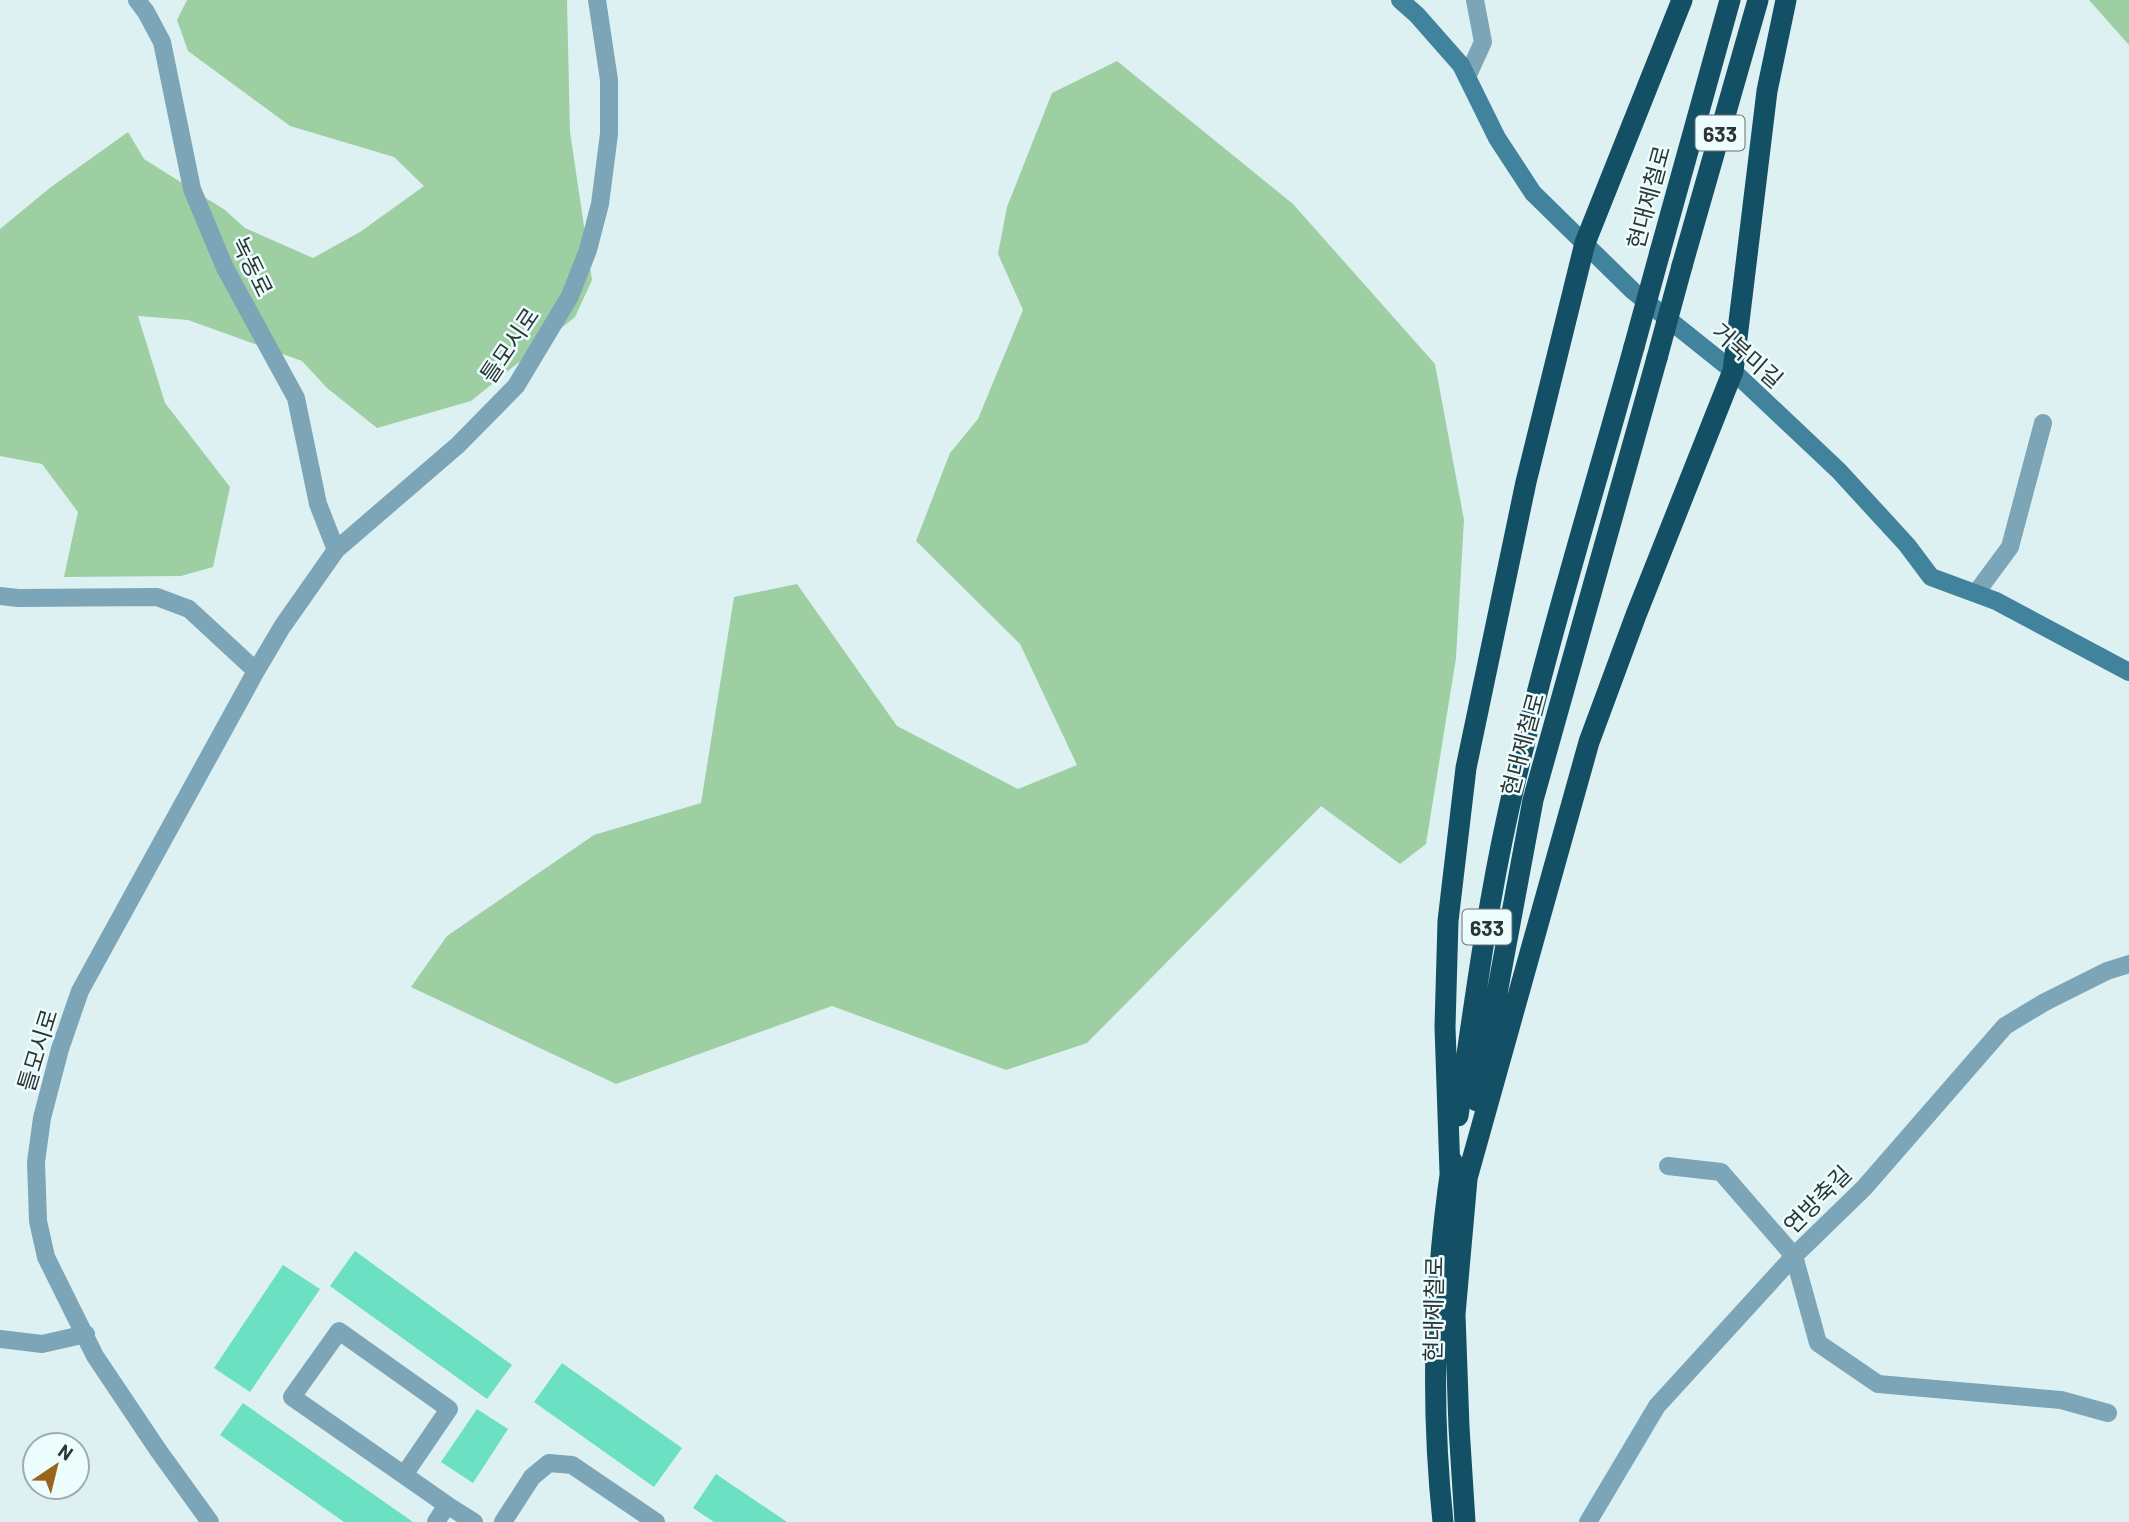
<svg xmlns="http://www.w3.org/2000/svg" width="2129" height="1522" viewBox="0 0 2129 1522" font-family="Barlow,'Noto Sans KR',sans-serif">
<style>
.green{fill:#9dcfa3}
.building{fill:#6ce0c2}
.lines{fill:none;stroke-linecap:round;stroke-linejoin:round}
.street{stroke:#7ca5b8;stroke-width:18}
.secondary{stroke:#41829d;stroke-width:18}
.highway{stroke:#134f65;stroke-width:21}
.highway-bridge{stroke:#134f65;stroke-width:21}
.labels{text-anchor:middle;dominant-baseline:central;stroke-width:5;stroke-linejoin:round;paint-order:stroke}
.shield{fill:#edfdfe;stroke:#677171;stroke-width:2}
.shield-label{font-size:21px;font-weight:bold;fill:#2d3535}
.street-label{font-size:23px;fill:#2d3535;stroke:#edfdfe}
</style>
<rect width="100%" height="100%" fill="#ddf1f2"/>
<path class="green" d="M187,0H567L570,132L592,280L575,317L471,401L377,428L327,388L302,361L188,320L138,316L165,403L230,487L213,567L181,576L64,577L78,512L42,464L0,456V229L51,187L128,132L144,159L225,210L245,228L313,258L360,232L424,186L394,157L290,126L188,51L177,20Z
M2089,0H2129V45Z
M1117,61L1293,204L1435,364L1464,520L1456,658L1426,844L1400,864L1321,806L1087,1043L1006,1070L832,1006L616,1084L411,987L447,936L594,835L701,803L734,597L797,584L897,726L1018,789L1077,765L1020,644L916,541L950,453L978,419L1023,310L998,254L1007,207L1052,93Z"/>
<path class="building" d="M355,1251L512,1365L487,1399L330,1286Z
M283,1265L320,1289L250,1392L214,1368Z
M562,1363L682,1448L654,1487L534,1402Z
M243,1403L413,1522H344L220,1435Z
M477,1409L508,1429L473,1483L441,1462Z
M716,1474L787,1522H714L693,1508Z"/>
<g class="lines">
<path class="street" d="M137,0L146,12L162,42L192,189L225,268L296,398L318,504L336,550
M1467,77L1483,42L1475,0
M1976,593L2010,547L2043,423
M0,596L18,598L157,597L189,609L256,671
M1668,1166L1721,1172L1794,1256L1818,1343L1878,1384L2061,1400L2108,1413
M0,1339L42,1344L86,1334
M404,1475L449,1409L339,1331L292,1397L447,1505L436,1522
M447,1505L474,1522
M210,1522L158,1450L95,1356L46,1257L38,1221L36,1162L42,1118L60,1049L80,991L256,671L282,627L336,550L458,445L516,386L570,296L588,250L600,204L609,134V80L597,0
M503,1522L532,1477L549,1463L572,1465L656,1522
M1588,1522L1657,1406L1794,1256L1864,1188L2005,1026L2045,1002L2107,971L2129,964"/>
<path class="secondary" d="M1400,0L1417,15L1461,65L1497,138L1533,193L1633,291L1733,371L1839,471L1907,545L1931,577L1996,601L2129,672"/>
<path class="highway" d="M1660,252L1730,0
M1682,266L1758,0
M1477,1101L1533,800L1657,358
M1458,1116C1473,1015 1486,912 1508,813C1543,656 1591,502 1634,347
M1450,1173L1445,1027L1448,921L1466,768L1526,482L1585,243L1682,0
M1466,1182L1589,742L1636,615L1733,371L1767,91L1786,0
M1443,1522C1430,1400 1434,1283 1452,1161
M1465,1522L1459,1427L1455,1314L1468,1168"/>
<path class="highway-bridge" d="M1634,347L1660,252
M1657,358L1682,266"/>
</g>
<g class="labels">
<g class="shield">
<rect x="1695.5" y="115.5" width="49" height="35" rx="5"/>
<rect x="1462.5" y="909.5" width="49" height="35" rx="5"/>
</g>
<g class="shield-label">
<text x="1720" y="133">633</text>
<text x="1487" y="927">633</text>
</g>
<g class="street-label">
<text transform="translate(1648 197) rotate(-75)">현대제철로</text>
<text transform="translate(253 266) rotate(64)">녹동로</text>
<text transform="translate(509 345) rotate(-56)">틀모시로</text>
<text transform="translate(1748 355) rotate(41)">거북미길</text>
<text transform="translate(1522 744) rotate(-75)">현대제철로</text>
<text transform="translate(37 1050) rotate(-73)">틀모시로</text>
<text transform="translate(1817 1199) rotate(-45)">연방축길</text>
<text transform="translate(1433 1309) rotate(-89)">현대제철로</text>
</g>
</g>
<g transform="translate(56 1466) rotate(35)"><circle r="33" fill="#edfdfe" stroke="#a0adae" stroke-width="2"/>
<path d="M0-5L12 26L0 18L-12 26Z" fill="#99641c"/>
<text y="-10" font-size="19" font-weight="bold" text-anchor="middle" fill="#2d3535">N</text>
</g>
</svg>
